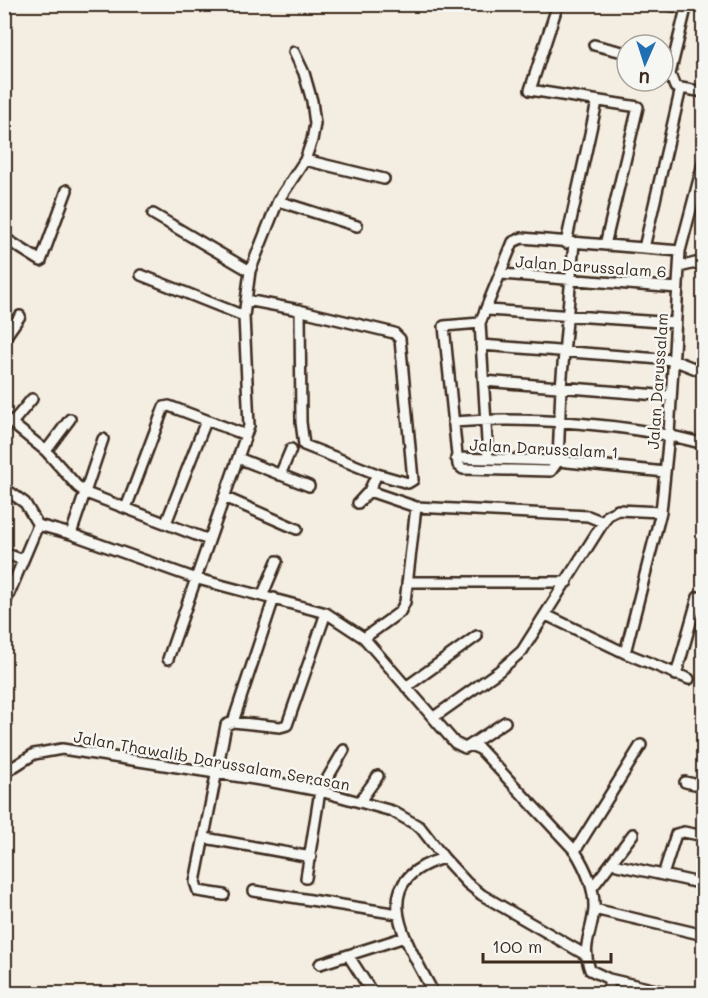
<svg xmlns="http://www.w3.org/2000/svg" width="708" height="998" viewBox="0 0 708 998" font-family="Mali,sans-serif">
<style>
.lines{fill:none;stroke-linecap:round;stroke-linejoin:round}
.street-casing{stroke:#3b2a1e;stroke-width:14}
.street{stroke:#f6f6f2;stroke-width:9}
.labels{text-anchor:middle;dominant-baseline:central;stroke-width:5;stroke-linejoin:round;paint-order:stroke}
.street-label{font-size:16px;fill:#3b2a1e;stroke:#f6f6f2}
</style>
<rect width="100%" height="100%" fill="#f4ede1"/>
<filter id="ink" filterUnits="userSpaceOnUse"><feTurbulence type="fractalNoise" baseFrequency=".0167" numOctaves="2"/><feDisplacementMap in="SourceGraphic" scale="12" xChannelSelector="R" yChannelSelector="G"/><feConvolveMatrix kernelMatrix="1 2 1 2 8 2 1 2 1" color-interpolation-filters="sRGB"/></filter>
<g filter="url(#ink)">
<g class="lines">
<g class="street-casing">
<path id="street" d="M486,4H490
M558,4L530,90L638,107L605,245
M664,4L686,8
M687,4L670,74L675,87L704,92
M594,45L627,53
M305,160L384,179
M278,201L357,226
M153,214L250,271
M566,243L597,102
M4,248L9,241L41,261L67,190
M644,248L681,88
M679,267L704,261
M502,274L678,288
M141,275L244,316
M246,300L294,309L394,333L400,339L413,480L408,483L377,474L369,491
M300,310L301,422L304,445L377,474
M488,310L675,323
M480,323L444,326L458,465L463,469L551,471L558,461L561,387L574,243
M4,339L20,316
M481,345L673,360L704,372
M484,381L670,396
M4,417L46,451L78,487L86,493L209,540
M453,422C526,416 633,424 704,444
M12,423L32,399
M103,439L71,534L194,578L326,613L364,638L455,743L465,748L470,745L480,749L575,851C586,869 595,888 594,909C592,934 581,945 590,970L609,979L673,994
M46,451L70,419
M238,458L309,486
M456,458L558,461L665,472
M488,458L480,323L513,242L522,238L680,251
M280,475L291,449
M4,488L25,503L38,525L5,603
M224,497L297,529
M358,503L369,491L416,507L588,516L603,522
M126,508L164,407L169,406L246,435
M166,523L206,421
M38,525L71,534
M4,553L23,560
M407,582H567
M263,594L277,561
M546,615L625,653L689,679
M364,638L400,612L405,602L416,507
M625,653L661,512L669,434L680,251L704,160
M168,659L249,426L244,316L250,271L278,201L305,160L312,140L315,124L312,101L304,73L294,52
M676,675L698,597
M406,687L477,636
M434,717L499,671L522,651L608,515L618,510L661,512
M233,722L274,598
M470,745L505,722
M4,773L34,754L62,749L273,782L320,791L392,811L420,827L444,858L467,883L482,895L584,954
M685,782L704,786
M360,801L378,776
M205,838L311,857
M575,851L641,745
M617,865L704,884
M663,875L676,834L684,832L704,836
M306,878L320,791L344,750
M592,888L633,834
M254,891L398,914
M224,895L198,891L195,882L226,725L233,722L280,727L287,725L326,613
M594,909L704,935
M348,955L373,994
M320,964L405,937
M609,979V994
M434,994C409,945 362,881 444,858"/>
</g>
<use href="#street" class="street"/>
</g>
</g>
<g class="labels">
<g class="street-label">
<text transform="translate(591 266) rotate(4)">Jalan Darussalam 6</text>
<text transform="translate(657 381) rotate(-86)">Jalan Darussalam</text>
<text transform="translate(544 448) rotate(3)">Jalan Darussalam 1</text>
<text transform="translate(212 760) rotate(10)">Jalan Thawalib Darussalam Serasan</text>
</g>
</g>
<rect width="708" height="998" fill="none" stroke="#f6f6f2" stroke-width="24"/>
<rect x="12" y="12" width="684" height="974" fill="none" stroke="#3b2a1e" stroke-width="2" filter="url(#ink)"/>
<g transform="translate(645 63) rotate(183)"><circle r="28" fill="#f6f6f2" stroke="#aba49d" stroke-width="1.5"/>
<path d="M0-4.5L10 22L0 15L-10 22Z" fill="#1f6fb2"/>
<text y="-9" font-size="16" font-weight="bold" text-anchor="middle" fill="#3b2a1e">U</text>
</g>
<path d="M483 953v9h128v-9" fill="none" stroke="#3b2a1e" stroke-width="3"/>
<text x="492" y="953" font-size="18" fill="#3b2a1e" stroke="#f6f6f2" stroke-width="4.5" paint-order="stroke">100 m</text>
</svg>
